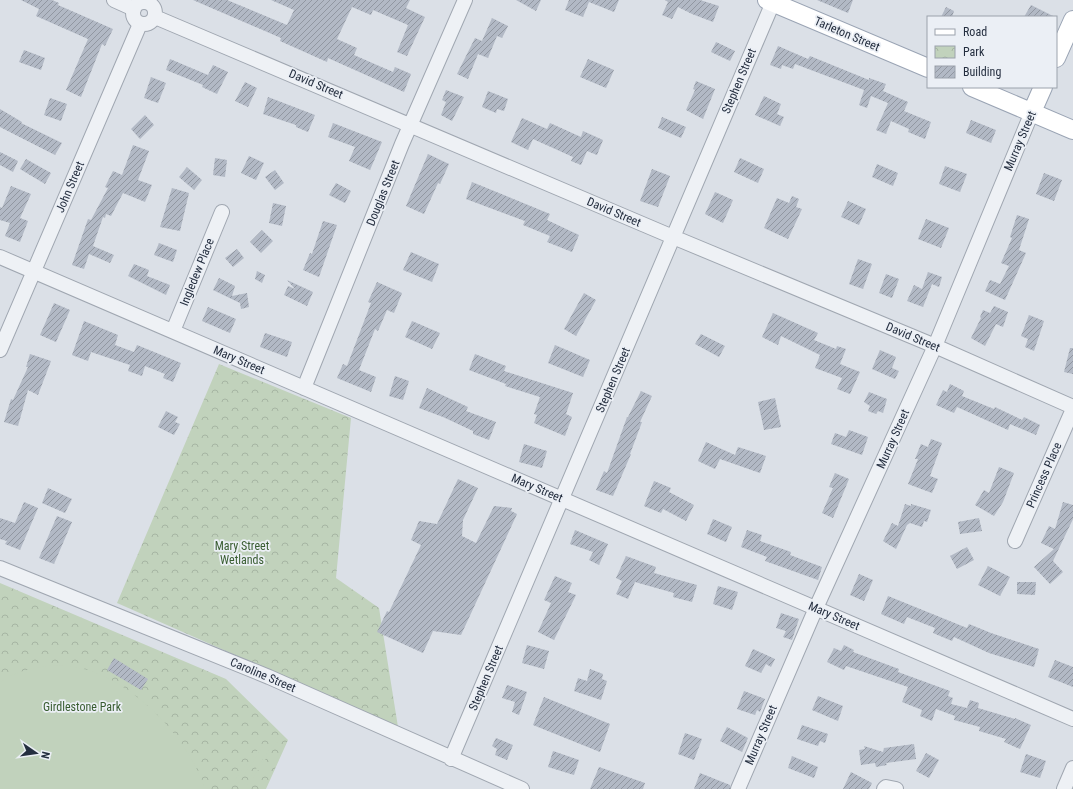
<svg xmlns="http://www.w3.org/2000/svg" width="1073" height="789" viewBox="0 0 1073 789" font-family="'Roboto Condensed',sans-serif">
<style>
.park{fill:url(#park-crowns)}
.pitch{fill:#c1d2bc}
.building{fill:url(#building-hatch)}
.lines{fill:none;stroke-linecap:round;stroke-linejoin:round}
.minor-casing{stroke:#a0a7b1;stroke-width:16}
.major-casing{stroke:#9aa4b4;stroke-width:20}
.minor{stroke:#eef1f5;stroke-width:14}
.major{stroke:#fff;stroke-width:18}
.labels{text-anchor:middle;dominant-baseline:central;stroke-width:3.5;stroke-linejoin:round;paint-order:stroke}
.street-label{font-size:12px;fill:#242e3f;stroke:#ebeff5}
.park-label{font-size:12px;fill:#385c30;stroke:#ebeff5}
</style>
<defs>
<pattern id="park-crowns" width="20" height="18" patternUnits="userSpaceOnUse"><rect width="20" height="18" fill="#c1d2bc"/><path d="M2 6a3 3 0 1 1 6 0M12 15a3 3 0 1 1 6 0" fill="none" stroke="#a6b5a3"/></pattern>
<pattern id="building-hatch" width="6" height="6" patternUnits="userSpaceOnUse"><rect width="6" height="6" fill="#b2b9c5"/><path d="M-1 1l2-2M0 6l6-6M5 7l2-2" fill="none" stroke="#9197a1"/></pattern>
</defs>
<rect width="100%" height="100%" fill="#dbe0e7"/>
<path class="park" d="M219,364L351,418L336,578L379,608L398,727L117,603Z
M0,583L226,679L288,740L266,789H0Z"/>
<path class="pitch" d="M52,665C64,666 76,667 88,670C138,686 189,739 205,789H0V682C16,671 33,668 52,665Z
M278,737L280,738L245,789H239L240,787L242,789Z
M264,742L265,743L238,784L234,781Z"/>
<path class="building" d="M21,0H52L59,3L58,5L113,29L105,46L102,44L81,97L66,90L88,39L36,16L39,9Z
M193,0H227L287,25L294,10L271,0H410L406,8L425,17L407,56L397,52L408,25L373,10L371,15L352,7L337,39L357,48L354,55L393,72L395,67L411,74L404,92L328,58L327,62L280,41L281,38Z
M516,0H541L536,11Z
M569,0H619L614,12L589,2L583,17L565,10Z
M665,0H700L719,6L713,22L692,14L678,7L672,19L662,15L668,2Z
M817,0H853L848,13Z
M1031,5L1055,17H1024Z
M946,7L954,11L952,17H941Z
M492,18L508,26L502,38L497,36L488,58L478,54L468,79L457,74L475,38L482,41Z
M716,42L735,51L730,61L711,52Z
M778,46L808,59L810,56L869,80V78L886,84L883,91L908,102L904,111L931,122L925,139L908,132L909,129L891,121L886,134L876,130L888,103L871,96L867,108L859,105L864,90L795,64L793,69L782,65L781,69L770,65Z
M24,50L45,58L41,70L19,62Z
M170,59L208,75L213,65L228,72L217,94L202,87L203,85L166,70Z
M588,59L614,70L606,88L580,77Z
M151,77L166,83L158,103L144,98Z
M696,81L715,89L703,119L686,110L695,90L693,89Z
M245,82L257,88L248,107L235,101Z
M446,90L464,97L452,121L441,115L446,102L442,100Z
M488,91L508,99L504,111L497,109L496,113L482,107Z
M764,96L781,104L777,114L784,117L780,126L755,115Z
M268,97L315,115L308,132L296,127V125L263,114Z
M50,98L67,104L61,121L44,115Z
M0,109L22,122L21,123L62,143L55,155L0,127Z
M145,115L154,125L140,139L131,129Z
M662,117L686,127L681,138L658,128Z
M522,118L547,129L550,123L581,137L583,131L603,140L597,155L587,151L581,165L571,161L573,157L533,139L528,150L511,142Z
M971,120L996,130L991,143L966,133Z
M333,123L382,142L370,170L349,161L355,147L328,137Z
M133,145L149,151L138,180L152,185L145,202L123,193L111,216L106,214L105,218L103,217L93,246L114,255L110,263L89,254L84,269L72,265L88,219L91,220L108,188L105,187L113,171L122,175Z
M0,152L18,161L13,172L0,165Z
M428,154L449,164L440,184L438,183L424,214L406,206Z
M249,156L264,163L256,180L241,173Z
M215,158L227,160L225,177L213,175Z
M740,158L764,169L758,183L734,172Z
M26,159L51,173L45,184L20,169Z
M877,164L898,173L893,186L872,177Z
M945,166L967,174L960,192L939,184Z
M187,167L202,180L194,190L179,177Z
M652,169L670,176L658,207L640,201Z
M275,170L284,183L275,190L265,177Z
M1044,173L1062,180L1054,201L1036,194Z
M472,182L550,214L547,220L579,235L572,252L547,242L550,236L523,225L525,221L466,199Z
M336,183L351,191L345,203L329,195Z
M11,186L31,194L20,218L28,221L20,242L5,236L10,223L0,220V207L2,208Z
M172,188L189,193L180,231L160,227Z
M715,192L733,200L723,223L705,214Z
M792,196L799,199L796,207L802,209L788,239L764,228L777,198L789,203Z
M848,201L866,209L859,225L841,217Z
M273,203L286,206L282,226L269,223Z
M1017,215L1029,219L1019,250L1026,253L1005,300L985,291L990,280L1000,284L1009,266L1001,263L1012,238L1010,237Z
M926,219L949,228L941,248L918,239Z
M323,221L337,225L319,277L303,270L310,253L312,254Z
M262,230L273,241L261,253L250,242Z
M159,243L177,250L173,262L154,255Z
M237,249L244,258L233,267L225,258Z
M411,252L439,264L432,282L403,270Z
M858,259L872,264L863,289L849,284Z
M134,264L149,270L147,276L170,285L166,295L128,276Z
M257,271L265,275L262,283L255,279Z
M928,272L942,277L939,287L932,284L923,307L907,301L914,285L922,289Z
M886,274L899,279L892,298L879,293Z
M219,278L235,286L232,296L247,293L249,307L241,309L240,303L213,290Z
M287,280L313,292L307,306L284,295L288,286L295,289Z
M377,282L402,293L394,313L387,310L378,331L375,329L359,370L376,377L371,392L337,378L343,364L347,366L371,303L368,302Z
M584,293L596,300L576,336L564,329Z
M54,303L70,310L56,342L40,335Z
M994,306L1008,312L1003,327L996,324L985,346L971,338L981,318L980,317L983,310L990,313Z
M208,307L236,319L230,333L202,321Z
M773,313L818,333L814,340L836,349L837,346L846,349L840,364L860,372L850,394L837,389L842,378L815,368L820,355L781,336L778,345L762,337Z
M1029,315L1044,321L1034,351L1025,347L1028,339L1021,336Z
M84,321L118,335L115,345L134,352L137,345L181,363L173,382L163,378L165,374L145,366L142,376L128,371L130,365L91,352L88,361L72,355Z
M412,321L440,333L432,349L405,337Z
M265,333L292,342L287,357L260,347Z
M701,334L725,346L719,357L695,344Z
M555,345L590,360L583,377L548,363Z
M1070,348H1073V374L1064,372Z
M880,350L896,357L892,368L899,371L895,379L872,369Z
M30,354L51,361L38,395L28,390L18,426L4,422L11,399L13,400L28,367H26Z
M475,354L506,366L504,371L573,393L566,414L572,417L565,436L534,423L537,415L534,414L540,397L505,386L506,384L469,370Z
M395,376L409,381L403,400L389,396Z
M950,384L964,391L962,396L994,409L995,407L1022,420L1024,417L1040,425L1036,435L1010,424L1008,430L957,407L954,413L936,405L943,390L947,392Z
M427,388L468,407L466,411L496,422L489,440L473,434V431L443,417L419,408Z
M641,391L652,396L640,422H642L630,454H631L613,496L596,490L604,471L607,473L627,417H628Z
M869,392L887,399L883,413L878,411L876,414L868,411L870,406L864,402Z
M775,398L781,427L764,430L758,402Z
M166,411L178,417L175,422L180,424L174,435L158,427Z
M849,430L868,437L862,455L831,444L835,433L846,437Z
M931,439L942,443L930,476L938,479L932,493L908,484L918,459H915L921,444L928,447Z
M706,442L735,455L738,447L766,456L760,473L720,459L715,469L698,461Z
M524,444L547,451L542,468L519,462Z
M999,467L1014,473L1003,502L994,516L975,505L984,490L989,493Z
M835,473L849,479L833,518L822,513L833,488L829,487Z
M458,479L478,488L463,520L462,536L476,543L494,506L512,508L511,511L517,514L461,635L433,631L423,653L377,632L387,611L389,612L421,545L411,540L419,521L437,524Z
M654,481L671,488L669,492L694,505L686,521L663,509L661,513L644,506Z
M48,488L72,499L65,513L42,503Z
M24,502L38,508L20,550L5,544L7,541L0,539V518L15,523Z
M1063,502L1073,505V519L1053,561L1063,572L1050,584L1034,567L1054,549L1041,543L1049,526L1055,529Z
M905,504L911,506V504L931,510L927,522L924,521L922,527L910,523L907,525L896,549L883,541L892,523L898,526Z
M57,516L72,522L54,564L39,558Z
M979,518L982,531L960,534L958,522Z
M713,519L732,527L726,542L707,534Z
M575,530L608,544L599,565L589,560L593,552L570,544Z
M747,530L762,535L760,541L791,552L790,555L822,567L818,580L765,561L767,557L741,547Z
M967,547L974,560L957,569L950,556Z
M626,556L656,567L654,573L697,585L692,602L673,597L674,593L635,582L628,599L616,594L622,581L616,578Z
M988,566L1010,577L1000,596L978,585Z
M859,574L873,580L864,601L850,595Z
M555,576L572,583L568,592L576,595L554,640L538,632L551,603L544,600Z
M1017,582H1036L1035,595L1017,594Z
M718,586L738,592L732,610L713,604Z
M888,596L967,628L969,624L991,633L1039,649L1034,667L989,653L954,637L952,641L933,633L935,628L907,617L904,624L881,614Z
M781,613L799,619L792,640L783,637L786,631L776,628Z
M527,645L549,651L544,669L522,663Z
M844,645L854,650L853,652L899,669L898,672L950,691L948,696L953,698L951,704L967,708L970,700L979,703L978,708L1015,719V718L1031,725L1020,749L1004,742L1006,739L979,731L980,727L954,720L955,716L936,709L932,721L920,716L922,710L902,702L908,687L846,666L844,670L827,662L834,648L841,651Z
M753,649L775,659L771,667L766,664L761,673L745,666Z
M114,658L148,679L141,690L107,670Z
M1055,660L1073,667V687L1048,677Z
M590,669L603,674L602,679L607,681L601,700L574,691L578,678L587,681Z
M507,685L527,692L519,715L512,712L515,702L502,698Z
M744,691L765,699L760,712L757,710L755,715L737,709Z
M818,696L843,706L838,721L812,710Z
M544,697L610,724L600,752L533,725Z
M802,725L828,734L825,743L820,741L818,746L797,739Z
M727,727L748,738L742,752L720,741Z
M685,733L702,739L694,760L678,754Z
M496,738L513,745L507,760L495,755L497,749L492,746Z
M914,744L916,759L886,763L887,765L876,767L875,763L861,765L859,750L865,749L864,746L883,752L884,748Z
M553,751L579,760L574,775L548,767Z
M926,753L939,760L929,778L916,771Z
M1026,754L1046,761L1040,778L1020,772Z
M792,756L818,767L814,778L788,768Z
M599,767L645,783L643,789H590Z
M851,772L872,783L869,789H843Z
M700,773L730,785V789H694Z"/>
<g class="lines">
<g class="minor-casing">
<path id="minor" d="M114,0L134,9
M133 13a11 11 0 1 1 22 0a11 11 0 1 1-22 0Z
M155,17L673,237L935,346L1073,407
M0,257L1073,719
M173,331L222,212
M0,350L140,24
M304,388L402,144L465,0
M1015,541L1073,409
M0,568L269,677L522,789
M451,759L774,0
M738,789L816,608L935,346L1032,112
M884,789L886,787L896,789
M1064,789L1073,768"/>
</g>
<g class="major-casing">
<path id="major" d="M767,0L928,68
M1056,58L1073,20
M972,87L1073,130
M1032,112L1043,87"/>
</g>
<use href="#minor" class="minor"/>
<use href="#major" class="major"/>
</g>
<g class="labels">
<g class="street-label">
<text transform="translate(847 34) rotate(23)">Tarleton Street</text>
<text transform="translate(739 81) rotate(-67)">Stephen Street</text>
<text transform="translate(316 84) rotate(23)">David Street</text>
<text transform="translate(1020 141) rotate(-67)">Murray Street</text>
<text transform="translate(70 187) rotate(-67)">John Street</text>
<text transform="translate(383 193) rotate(-68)">Douglas Street</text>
<text transform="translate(614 212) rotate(23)">David Street</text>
<text transform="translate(197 272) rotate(-68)">Ingledew Place</text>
<text transform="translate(913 337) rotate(23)">David Street</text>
<text transform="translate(239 360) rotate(23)">Mary Street</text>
<text transform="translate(613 380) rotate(-67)">Stephen Street</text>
<text transform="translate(893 439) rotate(-66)">Murray Street</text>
<text transform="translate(1044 475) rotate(-66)">Princess Place</text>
<text transform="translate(537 488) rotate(23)">Mary Street</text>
<text transform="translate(834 616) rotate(23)">Mary Street</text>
<text transform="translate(263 675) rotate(23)">Caroline Street</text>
<text transform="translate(486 678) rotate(-67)">Stephen Street</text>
<text transform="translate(761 735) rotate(-67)">Murray Street</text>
</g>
<g class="park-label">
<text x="242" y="546">Mary Street<tspan x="242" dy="14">Wetlands</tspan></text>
<text x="82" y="707">Girdlestone Park</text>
</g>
</g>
<rect x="927" y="16" width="130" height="72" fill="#ebeff5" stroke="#9ba2ac"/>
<rect x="935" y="29" width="20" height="6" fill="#ffffff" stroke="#9ba2ac"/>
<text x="963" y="36" font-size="12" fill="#242e3f">Road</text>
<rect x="935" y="46" width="20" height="12" fill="url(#park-crowns)" stroke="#9ba2ac"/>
<text x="963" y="56" font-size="12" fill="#242e3f">Park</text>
<rect x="935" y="66" width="20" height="12" fill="url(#building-hatch)" stroke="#9ba2ac"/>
<text x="963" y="76" font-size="12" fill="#242e3f">Building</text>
<g transform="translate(36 753) rotate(103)" stroke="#ebeff5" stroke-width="3" paint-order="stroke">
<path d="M0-3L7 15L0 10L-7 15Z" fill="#242e3f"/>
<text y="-6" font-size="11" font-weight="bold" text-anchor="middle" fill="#242e3f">N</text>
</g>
</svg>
